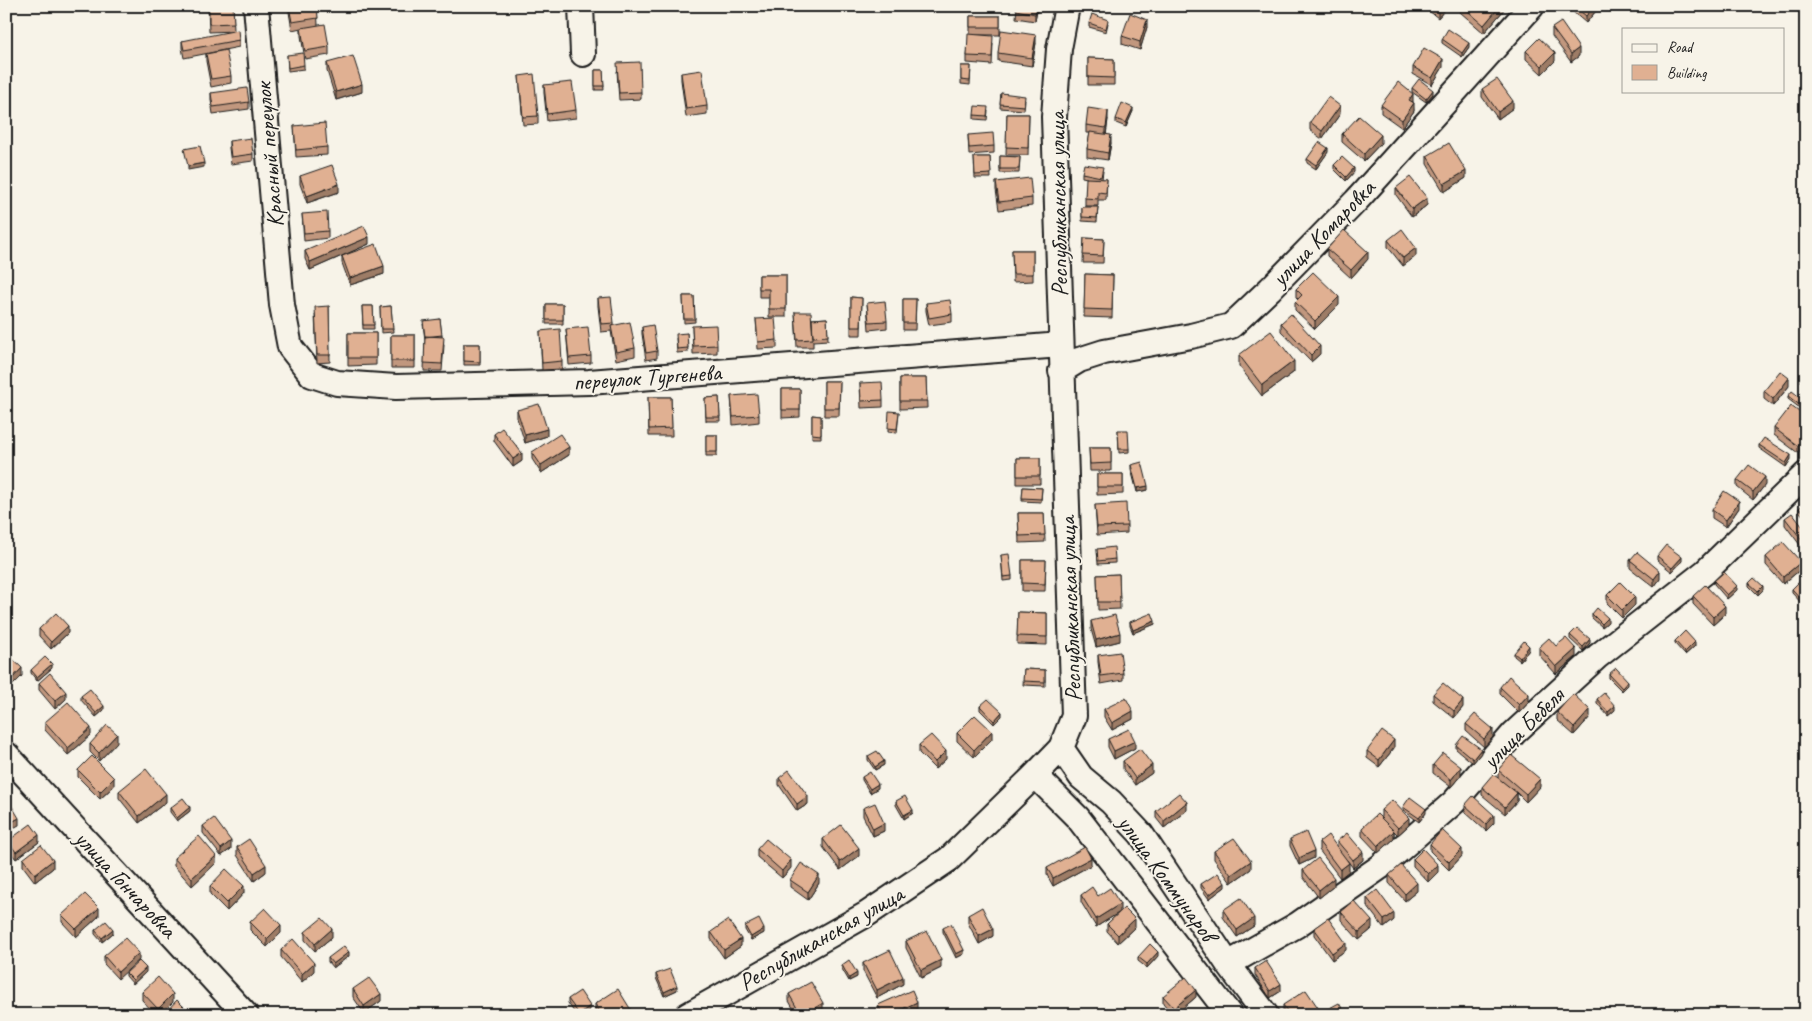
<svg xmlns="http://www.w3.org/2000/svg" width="1812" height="1021" viewBox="0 0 1812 1021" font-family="Caveat,sans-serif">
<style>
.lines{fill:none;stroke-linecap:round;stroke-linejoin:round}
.minor-casing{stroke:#1c1c1c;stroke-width:28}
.minor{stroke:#f7f3e8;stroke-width:24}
.wall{fill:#c1977e;stroke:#1c1c1c}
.shaded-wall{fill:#9d7b66;stroke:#1c1c1c}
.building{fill:#e0b092;stroke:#1c1c1c}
.labels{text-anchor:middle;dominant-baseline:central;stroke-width:4;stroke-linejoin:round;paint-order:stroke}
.street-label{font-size:24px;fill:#1c1c1c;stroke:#f7f3e8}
</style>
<rect width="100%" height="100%" fill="#f7f3e8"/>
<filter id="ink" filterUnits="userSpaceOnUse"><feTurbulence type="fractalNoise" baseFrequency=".02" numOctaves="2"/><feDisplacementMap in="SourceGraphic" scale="10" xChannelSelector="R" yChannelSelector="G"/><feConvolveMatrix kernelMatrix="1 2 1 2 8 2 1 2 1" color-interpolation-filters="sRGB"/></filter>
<g filter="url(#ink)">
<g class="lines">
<g class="minor-casing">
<path id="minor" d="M256,6L282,305L290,347L312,375L337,383L396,387L589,382L1061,345
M581,6L583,54
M1061,371L1079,360L1104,352L1191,336L1231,326L1270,289L1356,201L1532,6
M1061,748L1081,777L1111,802L1141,834L1228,964L1266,1015
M6,754L246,1015
M1035,775L1078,818L1230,1015
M1228,964L1297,925L1380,867L1454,802L1514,733L1598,656L1705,572L1806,474
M688,1015L867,914L949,859L1035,775L1061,748L1074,716L1054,117L1059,49L1067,6"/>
</g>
<use href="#minor" class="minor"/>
</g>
<path class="wall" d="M208,6H233L234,31L209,32Z
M288,6H317L318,25L329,47V55L305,59L301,36V28L292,30Z
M1017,6H1038L1035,21L1016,18Z
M1429,6H1448L1438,18L1429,11Z
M1460,6H1503V11L1484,33L1460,12Z
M1566,6H1600L1586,23Z
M970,16H1000V35H976L993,43L992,65L967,63V56L970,34Z
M1089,23H1108L1106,32L1089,27Z
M1147,27L1140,50L1122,44V36Z
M1552,28L1579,56L1571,62L1552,36Z
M1442,39L1469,47L1462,57L1442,43Z
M239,40V47L184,58L182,48V41Z
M1036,43L1032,66L998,61V53Z
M1526,51L1555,61L1542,74L1526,59Z
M206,54L231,76V83L211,87L206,61Z
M287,55L304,65V69L288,71Z
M1088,58L1114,59V85H1088Z
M327,63L362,92L336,100L327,71Z
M961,66H971L970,85L961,84Z
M1413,67H1443L1432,85L1413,74Z
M595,70H603L604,90H595Z
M617,71L641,92V99L619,100Z
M681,73L707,106V114L686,117L681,80Z
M519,76L538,116V124L523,125Z
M544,85L576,110V118L547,121L544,93Z
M1412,88L1433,94L1426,102L1412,92Z
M1482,89L1513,108L1498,119L1482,97Z
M211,93L249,102V109L213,114L211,100Z
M1001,93L1025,100L1024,110L1000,108Z
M1413,101V102L1414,111L1402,128L1381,113V105Z
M988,111L987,120L974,119V115Z
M1133,111L1126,127L1116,123V119Z
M1007,114H1029L1028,155H1006Z
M1340,114L1322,139L1310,130V122Z
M1108,119L1106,135L1111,143L1108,160L1087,157V149L1090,133H1086V125Z
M294,126L327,147V155L296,157Z
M1342,134L1381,143L1364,161L1342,142Z
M968,135L994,146V153L969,155Z
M229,141L253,154V161L231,164L229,148Z
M1328,152L1316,169L1307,163V159Z
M1000,156L1020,157L1019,173H1000Z
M1427,156L1466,178L1444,192L1427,164Z
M974,157H990L991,178H975Z
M1334,165L1354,172L1346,181L1334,169Z
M1103,171L1102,179H1107L1106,200H1098V206H1085V198L1087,178L1082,177V173Z
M300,176L339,192L307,203L300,184Z
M996,182L1032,198V206L999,210L996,190Z
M1396,188L1427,205L1412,217L1396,195Z
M1082,207H1098L1097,222L1082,221Z
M302,214L328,231V238L304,241Z
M1084,238L1104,239L1103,263H1083Z
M1388,240L1416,256L1403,266L1388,247Z
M369,244L344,255L384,274L350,285L342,263V256L310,270L305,259V251Z
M1327,249L1368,259L1351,278L1327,256Z
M1012,250H1033V281L1013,282Z
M1085,274L1113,275L1112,318L1084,317Z
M759,275H786V317H769V297H759Z
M1296,289L1339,305L1315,329L1295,310V302L1298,299L1296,297Z
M683,296H694L695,322L684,323Z
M851,297L862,298L861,335H851Z
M598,298L614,323V325L635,348V356L616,360L611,331L601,332L598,306Z
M903,299H916L915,330H903Z
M867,303L887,321V328L869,330Z
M926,303L952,314V322L929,325L926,311Z
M546,304H563V324H546Z
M329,306L330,362L317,363L315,314Z
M362,306H373L374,329H363Z
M391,306L393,332L381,333L380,307Z
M795,312L812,319L827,318L828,340L813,341V347H797Z
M440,319L442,337L444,345L442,371H424L425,340L423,324Z
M756,319L777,340V348L758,349Z
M1281,323L1320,354L1311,362L1281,331Z
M692,326L717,345V353L693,354Z
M642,327L657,351V358L646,360L642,334Z
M566,329L591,356V363L569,365Z
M540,331L562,361V369L542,370Z
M348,333H376V365L348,366Z
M687,333L688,352L677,353L676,338Z
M391,335H415V368H391Z
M464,344H480V365H464Z
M1239,355L1294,372L1262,396L1239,366Z
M1806,368V385L1801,382V375Z
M900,378H926L927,408L900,409Z
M824,381H840L839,416H824Z
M860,383L883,400V407L861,408Z
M1789,386L1773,406L1764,399V391Z
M782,389H800V417L782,418Z
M731,396L759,415V422L733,425Z
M1788,396L1806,402V411L1805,412L1788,399Z
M648,397H671L672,436H649Z
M719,397L720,421H706L705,398Z
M517,410L547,436L525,443L517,418Z
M899,412L897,433L888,432V428Z
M812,415L821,416V438H812Z
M1806,417L1798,453L1774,435V428Z
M1118,430L1129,449V452L1119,453Z
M494,434L522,461L513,467L494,441Z
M706,435H717V456H706Z
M1759,445L1791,459L1786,467L1759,448Z
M1089,448H1111V471H1090Z
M532,452L569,455L541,473L532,459Z
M1017,458H1040V484H1017Z
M1131,465L1148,490L1137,492L1131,469Z
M1097,474H1123V494L1097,495Z
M1737,480L1765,485L1753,500L1737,487Z
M1023,487L1042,488L1041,502L1022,501Z
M1806,502V519L1799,511V508Z
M1095,505L1127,526V533L1097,535Z
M1739,508L1726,527L1712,518V510Z
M1018,513H1044L1045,542L1019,543Z
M1785,518L1806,531V553L1785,525Z
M1097,549L1115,559V563L1098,564Z
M1001,555L1012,576V580L1003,581Z
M1657,556L1682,561L1672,572L1657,560Z
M1766,557L1801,569L1783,584L1766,565Z
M1022,560H1046L1045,591H1022Z
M1630,560L1660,579L1654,587L1630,568Z
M1119,574L1120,609L1098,610L1097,575Z
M1714,581L1737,590L1727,599L1714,584Z
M1749,583L1763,590L1758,595L1749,586Z
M1806,585V608L1792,593V589Z
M1607,595L1635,605L1622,618L1607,603Z
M1693,596L1725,614L1713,625L1693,604Z
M1018,612L1047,613V645L1017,644Z
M1592,614L1608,622L1602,627L1592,618Z
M1091,621L1120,641L1096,647L1091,629Z
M1130,622L1155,624L1133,633L1130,626Z
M39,629L68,633L51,649L39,636Z
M1570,635L1590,643L1583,651L1570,639Z
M1675,641L1695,646L1685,655L1675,644Z
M1556,646L1576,657L1556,674L1539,655V647Z
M1529,650L1520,661L1514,656V653Z
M1098,655L1123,673V680L1101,684L1098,662Z
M52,668L37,681L31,673V670Z
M1024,669L1045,670V686L1023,685Z
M1609,674L1628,685L1622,691L1609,678Z
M39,683L66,699L55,709L39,690Z
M1500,687L1529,702L1519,713L1500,694Z
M1433,694L1463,707L1454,718L1433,701Z
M81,696L104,710L96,717L81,700Z
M1597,699L1615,710L1608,716L1597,703Z
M980,706L1002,716L994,724L980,710Z
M1104,709L1133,719L1112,730L1104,717Z
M1557,712L1590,717L1574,735L1557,720Z
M45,722L91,735L68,755L45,730Z
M1466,724L1493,737L1484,747L1466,731Z
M957,733L992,739L974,757L957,741Z
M1108,739L1135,748L1114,759L1108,747Z
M117,742L99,761L90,752V744Z
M919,745L946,759L935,769L919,753Z
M1456,745L1481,753L1473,763L1456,749Z
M1394,748L1379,767L1367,758V751Z
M868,756L884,765L875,770L868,760Z
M1123,761L1152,773L1135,785L1123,769Z
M1433,765L1461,775L1451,787L1433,773Z
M78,770L114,786L100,799L78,777Z
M1498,770L1540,787L1526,802L1517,793V801L1505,814L1482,795V787L1498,778Z
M862,777L878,788L870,793L862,780Z
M779,778L808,804L797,811L779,785Z
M119,791L166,802L139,823L119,798Z
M896,801L913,813L904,819L896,805Z
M1465,805L1494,823L1486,831L1465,812Z
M1403,807L1426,813L1419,822L1403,810Z
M170,808L190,811L177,821L170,812Z
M863,808L884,831L873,836L863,816Z
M1187,810L1164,828L1156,818V811Z
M1381,810L1409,825L1398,835L1394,831V839L1378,853L1362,836V828L1381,817Z
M203,826L231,849L221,856L203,833Z
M823,839L859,856L840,870L823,847Z
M1290,839L1314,858L1299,865L1290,846Z
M8,841L39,842L16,859L8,849Z
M1337,841L1363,860L1353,868L1347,860L1349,871L1340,878L1319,850V842L1337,848Z
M1430,844L1462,856L1449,870L1430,851Z
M237,847L266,872L254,881L237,855Z
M757,849L791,868L782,878L757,857Z
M1214,851L1251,869L1231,883L1214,859Z
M174,858L216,863L192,886L174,866Z
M23,859L53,868L35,882L23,866Z
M1413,859L1438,872L1428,882L1413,866Z
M1091,865L1053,886L1047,875V868Z
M1303,870L1334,886L1319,898L1303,877Z
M1389,875L1417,891L1405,901L1389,883Z
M790,880L819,883L808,900L790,887Z
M1201,884L1225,887L1209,899L1201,888Z
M210,886L244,893L227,911L210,894Z
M1081,895L1098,896L1120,912L1135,927L1118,943L1107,931V924L1120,912L1096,927L1081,902Z
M1367,898L1394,920L1384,928L1367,906Z
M1223,910L1254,926L1237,937L1223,917Z
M1341,912L1372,929L1359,940L1341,920Z
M62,915L99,916L76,937L62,922Z
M968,915L993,936L979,944L968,923Z
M250,922L281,933L267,947L250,930Z
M745,926L764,933L751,940L745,930Z
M943,928L964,954L956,958L943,932Z
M1314,928L1346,950L1332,960L1314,935Z
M95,930L113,933L102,942L95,934Z
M305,932L332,937L315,951L305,940Z
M711,932L741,946L724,958L711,939Z
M906,941L941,968L921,978L906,948Z
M281,950L314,971L302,982L281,957Z
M139,953L118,979L104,964V956Z
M349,956L333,968L328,962V958Z
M1158,956L1147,968L1138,961V957Z
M863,963L903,984L877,998L863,971Z
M842,965L857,977L849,981L842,969Z
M1255,968L1281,991L1270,998L1255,975Z
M146,972L133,984L126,976V973Z
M656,974L677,990L664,996L656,978Z
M353,989L381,1001L364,1013L353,997Z
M142,992L173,1002L160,1015H156L142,1000Z
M789,994L823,1011L816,1015H797L789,1001Z
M1163,996L1196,997L1175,1015H1173L1163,1003Z
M568,999L590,1010L584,1015H576L568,1003Z
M595,1004L631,1015H597L595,1011Z
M878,1005L917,1010L907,1015H880L878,1012Z
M1283,1005L1321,1015H1285L1283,1013Z"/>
<path class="shaded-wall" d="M1037,6H1038L1035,21V14Z
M1442,6H1448L1438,18V11Z
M1500,6H1503V11L1484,33V25Z
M1594,6H1600L1586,23V16Z
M1147,20V27L1140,50V42Z
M1036,35V43L1032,66V58Z
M1469,43V47L1462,57V53Z
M1579,48V56L1571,62V54Z
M1555,53V61L1542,74V66Z
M1443,59V67L1432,85V78Z
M362,84V92L336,100V92Z
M1433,90V94L1426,102V99Z
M1413,94V101L1409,107V100Z
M1513,101V108L1498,119V112Z
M1414,103V111L1402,128V120Z
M1340,106V114L1322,139V131Z
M1133,108V111L1126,127V123Z
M1108,111V119L1106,135V128Z
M1111,135V143L1108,160V153Z
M1381,135V143L1364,161V154Z
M1328,148V152L1316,169V165Z
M204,163V167L188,170V166Z
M1354,168V172L1346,181V177Z
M1466,171V178L1444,192V184Z
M339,184V192L307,203V196Z
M1427,198V205L1412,217V209Z
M369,237V244L310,270V262Z
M1416,248V256L1403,266V258Z
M1368,252V259L1351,278V270Z
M384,266V274L350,285V278Z
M1339,297V305L1315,329V321Z
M1320,346V354L1311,362V355Z
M1294,361V372L1262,396V385Z
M1789,378V386L1773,406V399Z
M547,429V436L525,443V435Z
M1806,436V443L1798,453V446Z
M569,447V455L541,473V465Z
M522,453V461L513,467V459Z
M1791,455V459L1786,467V463Z
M1765,477V485L1753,500V492Z
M1148,486V490L1137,492V488Z
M1739,501V508L1726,527V520Z
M1682,557V561L1672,572V568Z
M1801,562V569L1783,584V577Z
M1660,571V579L1654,587V579Z
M1737,586V590L1727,599V595Z
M1763,586V590L1758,595V591Z
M1635,597V605L1622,618V610Z
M1725,606V614L1713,625V617Z
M1608,618V622L1602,627V624Z
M1155,621V624L1133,633V630Z
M68,626V633L51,649V642Z
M1120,633V641L1096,647V640Z
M1590,639V643L1583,651V647Z
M1695,642V646L1685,655V652Z
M1529,646V650L1520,661V658Z
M1576,649V657L1556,674V667Z
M52,664V668L37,681V677Z
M22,668V676L6,692V685Z
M1628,681V685L1622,691V688Z
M66,692V699L55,709V701Z
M1529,694V702L1519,713V705Z
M1463,700V707L1454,718V711Z
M104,706V710L96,717V713Z
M1615,706V710L1608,716V712Z
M1590,710V717L1574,735V728Z
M1133,711V719L1112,730V723Z
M1002,712V716L994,724V721Z
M91,728V735L68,755V748Z
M1493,729V737L1484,747V739Z
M992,731V739L974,757V750Z
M117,734V742L99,761V753Z
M1394,740V748L1379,767V760Z
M1135,741V748L1114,759V751Z
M1481,749V753L1473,763V759Z
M946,751V759L935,769V762Z
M884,761V765L875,770V767Z
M1152,765V773L1135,785V778Z
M1461,767V775L1451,787V780Z
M114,778V786L100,799V792Z
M1540,779V787L1526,802V794Z
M878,784V788L870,793V789Z
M1517,793V801L1505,814V807Z
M166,794V802L139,823V816Z
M808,796V804L797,811V804Z
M1187,802V810L1164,828V821Z
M190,807V811L177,821V818Z
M1426,809V813L1419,822V818Z
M913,810V813L904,819V815Z
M1494,815V823L1486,831V824Z
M19,818V825L6,832V825Z
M1409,818V825L1398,835V828Z
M884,823V831L873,836V829Z
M1394,831V839L1378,853V846Z
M39,835V842L16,859V852Z
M231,841V849L221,856V849Z
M859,848V856L840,870V862Z
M1462,849V856L1449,870V862Z
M1314,851V858L1299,865V858Z
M1363,852V860L1353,868V860Z
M216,856V863L192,886V878Z
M1091,858V865L1053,886V878Z
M53,860V868L35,882V874Z
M791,860V868L782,878V871Z
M1251,861V869L1231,883V875Z
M1349,863V871L1340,878V870Z
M266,865V872L254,881V873Z
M1438,865V872L1428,882V874Z
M819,875V883L808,900V892Z
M1334,878V886L1319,898V890Z
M1225,883V887L1209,899V895Z
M1417,883V891L1405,901V894Z
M244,886V893L227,911V903Z
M1120,904V912L1096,927V919Z
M99,908V916L76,937V929Z
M1394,913V920L1384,928V920Z
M1254,918V926L1237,937V930Z
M1135,919V927L1118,943V935Z
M1372,921V929L1359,940V932Z
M281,925V933L267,947V939Z
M113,929V933L102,942V938Z
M332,929V937L315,951V944Z
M764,929V933L751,940V937Z
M993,929V936L979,944V936Z
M741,939V946L724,958V950Z
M1346,943V950L1332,960V953Z
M964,950V954L956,958V954Z
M349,952V956L333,968V964Z
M1158,952V956L1147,968V964Z
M139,953V960L118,979V972Z
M941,960V968L921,978V970Z
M314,963V971L302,982V974Z
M146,968V972L133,984V980Z
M857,973V977L849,981V978Z
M903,977V984L877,998V990Z
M1281,984V991L1270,998V991Z
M677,986V990L664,996V992Z
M1196,990V997L1175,1015H1174V1008Z
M173,994V1002L160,1015H158V1009Z
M381,994V1001L364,1013V1006Z
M917,1002V1010L907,1015H890Z
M823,1003V1011L816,1015H803Z
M590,1006V1010L584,1015H579Z
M631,1010V1015H623Z"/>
<path class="building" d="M209,6H233L234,23L209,24Z
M289,6H317L318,18L292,22Z
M1017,6H1037L1035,14L1016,10Z
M1432,6H1442L1438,11Z
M1462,6H1500L1484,25Z
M1574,6H1594L1586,16Z
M1130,13L1147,20L1140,42L1122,36Z
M1092,14L1108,20L1106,29L1089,23Z
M970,16H1000V27H970Z
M1561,22L1579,48L1571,54L1552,28Z
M325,24L329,47L305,51L301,28Z
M1448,29L1469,43L1462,53L1442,39Z
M238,30L239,40L184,50L182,41Z
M1001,30L1036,35L1032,58L998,53Z
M968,34L993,36L992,57L967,56Z
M1539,38L1555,53L1542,66L1526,51Z
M1424,48L1443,59L1432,78L1413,67Z
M226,50L231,76L211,79L206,54Z
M303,53L304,65L288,68L287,55Z
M353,56L362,84L336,92L327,63Z
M1088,58L1114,59V78L1088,77Z
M640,62L641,92L619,93L617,63Z
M961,66H971L970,81L961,80Z
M595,70H603L604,86H595Z
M702,70L707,106L686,109L681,73Z
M534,74L538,116L523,117L519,76Z
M1419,79L1433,90L1426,99L1412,88Z
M1497,79L1513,101L1498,112L1482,89Z
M572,82L576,110L547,114L544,85Z
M1398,82L1413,94L1409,100L1414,103L1402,120L1381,105Z
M247,88L249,102L213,107L211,93Z
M1001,93L1025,96L1024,106L1000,104Z
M1328,97L1340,106L1322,131L1310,122Z
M1122,103L1133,108L1126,123L1116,119Z
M975,106L988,107L987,116L974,115Z
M1088,108L1108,111L1106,128L1086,125Z
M1007,114H1029L1028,148L1006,147Z
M1359,116L1381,135L1364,154L1342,134Z
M325,123L327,147L296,150L294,126Z
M1090,132L1111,135L1108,153L1087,149Z
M993,133L994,146L969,148L968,135Z
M251,138L253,154L231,157L229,141Z
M1319,142L1328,148L1316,165L1307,159Z
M1449,143L1466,171L1444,184L1427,156Z
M200,146L204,163L188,166L184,149Z
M1000,156L1020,157L1019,169H1000Z
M974,157H990L991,174L975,175Z
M1342,157L1354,168L1346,177L1334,165Z
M1084,164L1103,167L1101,177L1082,173Z
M332,165L339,184L307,196L300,176Z
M1410,177L1427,198L1412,209L1396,188Z
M1030,178L1032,198L999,202L996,182Z
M1086,178L1107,179L1106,193L1098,192V199L1085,198Z
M1082,207H1098L1097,218L1082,217Z
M327,212L328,231L304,233L302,214Z
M364,226L369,237L310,262L305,251Z
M1402,229L1416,248L1403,258L1388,240Z
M1344,230L1368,252L1351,270L1327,249Z
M1084,238L1104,239L1103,256L1083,255Z
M376,244L384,266L350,278L342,256Z
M1012,250H1033V274H1013Z
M1313,272L1339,297L1315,321L1295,302L1302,295L1296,289Z
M1085,274L1113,275L1112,310L1084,309Z
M759,275H786V309H769V289H759Z
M683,296H694L695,319H684Z
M611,297L614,323L601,324L598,298Z
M851,297L862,298L861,327H851Z
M903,299H916L915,323H903Z
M950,300L952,314L929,318L926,303Z
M885,301L887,321L869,322L867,303Z
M546,304H563V320H546Z
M329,306L330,355H317L315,307Z
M362,306H373L374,325H363Z
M391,306L393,329H381L380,307Z
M795,312H811L813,339L797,340Z
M1291,314L1320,346L1311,355L1281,323Z
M775,318L777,340L758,342L756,319Z
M827,318L828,336L813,337L812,319Z
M440,319L442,335L425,337L423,321Z
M630,322L635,348L616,352L611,326Z
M653,325L657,351L646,353L642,327Z
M716,325L717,345L693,346L692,326Z
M588,327L591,356L569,358L566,329Z
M560,329L562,361L542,363L540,331Z
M1271,331L1294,361L1262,385L1239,355Z
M348,333H376V358H348Z
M687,333L688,348L677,349L676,334Z
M391,335H415V361H391Z
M425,336L444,337L442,364L424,363Z
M464,344H480V362L464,361Z
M1806,368V378L1801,375Z
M1780,371L1789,378L1773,399L1764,391Z
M900,378H926L927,401H900Z
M824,381H840L839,408H824Z
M882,382L883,400L861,401L860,383Z
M782,389H800V410H782Z
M1792,391L1806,402V407L1805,409L1788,396Z
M757,394L759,415L733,417L731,396Z
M648,397H671L672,428L649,429Z
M719,397L720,417H706L705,398Z
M539,404L547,429L525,435L517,410Z
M1791,406L1806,417V436L1798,446L1774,428Z
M889,411L899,412L897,429L888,428Z
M812,415L821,416V435L812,434Z
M502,428L522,453L513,459L494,434Z
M1118,430H1128L1129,449H1119Z
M560,434L569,447L541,465L532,452Z
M706,435H717V452H706Z
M1764,438L1791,455L1786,463L1759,445Z
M1089,448H1111V463L1090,464Z
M1017,458H1040V476H1017Z
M1142,462L1148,486L1137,488L1131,465Z
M1749,465L1765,477L1753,492L1737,480Z
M1097,474H1123V487H1097Z
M1023,487L1042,488L1041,499L1022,498Z
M1724,491L1739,501L1726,520L1712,510Z
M1806,502V515L1799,508Z
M1126,503L1127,526L1097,527L1095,505Z
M1018,513H1044L1045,535L1019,536Z
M1792,513L1806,531V545L1785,518Z
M1783,542L1801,562L1783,577L1766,557Z
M1666,545L1682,557L1672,568L1657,556Z
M1114,547L1115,559L1098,561L1097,549Z
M1637,552L1660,571L1654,579L1630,560Z
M1009,554L1012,576L1003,577L1001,555Z
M1022,560H1046L1045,584L1022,583Z
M1724,572L1737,586L1727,595L1714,581Z
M1119,574L1120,602H1098L1097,575Z
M1754,578L1763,586L1758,591L1749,583Z
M1801,580L1806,585V604L1792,589Z
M1620,582L1635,597L1622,610L1607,595Z
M1705,585L1725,606L1713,617L1693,596Z
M1597,608L1608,618L1602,624L1592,614Z
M1018,612L1047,613V637L1017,636Z
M56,613L68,626L51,642L39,629Z
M1152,613L1155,621L1133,630L1130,622Z
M1115,615L1120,633L1096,640L1091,621Z
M1577,628L1590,639L1583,647L1570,635Z
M1685,631L1695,642L1685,652L1675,641Z
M1549,638L1556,646L1566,638L1576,649L1556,667L1539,647Z
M1524,641L1529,646L1520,658L1514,653Z
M1120,652L1123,673L1101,676L1098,655Z
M6,653L22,668L6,685Z
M45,657L52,664L37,677L31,670Z
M1616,668L1628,681L1622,688L1609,674Z
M1024,669L1045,670V682L1023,681Z
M50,673L66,692L55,701L39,683Z
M1509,676L1529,694L1519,705L1500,687Z
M1443,683L1463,700L1454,711L1433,694Z
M90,689L104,706L96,713L81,696Z
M1604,693L1615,706L1608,712L1597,699Z
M1573,694L1590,710L1574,728L1557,712Z
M1126,698L1133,711L1112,723L1104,709Z
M988,699L1002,712L994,721L980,706Z
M68,702L91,728L68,748L45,722Z
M1475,714L1493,729L1484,739L1466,724Z
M975,715L992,731L974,750L957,733Z
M107,725L117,734L99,753L90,744Z
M1129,729L1135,741L1114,751L1108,739Z
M1382,731L1394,740L1379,760L1367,751Z
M931,735L946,751L935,762L919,745Z
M1463,736L1481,749L1473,759L1456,745Z
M1140,749L1152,765L1135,778L1123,761Z
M877,751L884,761L875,767L868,756Z
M1443,753L1461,767L1451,780L1433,765Z
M1511,755L1540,779L1526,794L1498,770Z
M92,756L114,778L100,792L78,770Z
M146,769L166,794L139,816L119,791Z
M789,770L808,796L797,804L779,778Z
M870,772L878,784L870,789L862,777Z
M1493,774L1517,793L1505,807L1482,787Z
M1179,793L1187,802L1164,821L1156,811Z
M905,796L913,810L904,815L896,801Z
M1473,796L1494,815L1486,824L1465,805Z
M1410,797L1426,809L1419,818L1403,807Z
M6,798H7L19,818L6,825Z
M183,798L190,807L177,818L170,808Z
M1392,800L1409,818L1398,828L1381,810Z
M875,803L884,823L873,829L863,808Z
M1377,814L1394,831L1378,846L1362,828Z
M214,818L231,841L221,849L203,826Z
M31,824L39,835L16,852L8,841Z
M841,825L859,848L840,862L823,839Z
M1442,830L1462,849L1449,862L1430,844Z
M1306,832L1314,851L1299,858L1290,839Z
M1347,833L1363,852L1353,860L1337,841Z
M1328,835L1349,863L1340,870L1319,842Z
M199,836L216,856L192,878L174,858Z
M1234,838L1251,861L1231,875L1214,851Z
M249,839L266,865L254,873L237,847Z
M766,839L791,860L782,871L757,849Z
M41,845L53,860L35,874L23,859Z
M1085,847L1091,858L1053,878L1047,868Z
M1423,849L1438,865L1428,874L1413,859Z
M1318,858L1334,878L1319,890L1303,870Z
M801,863L819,875L808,892L790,880Z
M1401,865L1417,883L1405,894L1389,875Z
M226,869L244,886L227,903L210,886Z
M1218,873L1225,883L1209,895L1201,884Z
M1092,887L1098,896L1110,888L1120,904L1096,919L1081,895Z
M1377,890L1394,913L1384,920L1367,898Z
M85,894L99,908L76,929L62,915Z
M1241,898L1254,918L1237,930L1223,910Z
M1354,901L1372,921L1359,932L1341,912Z
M982,907L993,929L979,936L968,915Z
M265,908L281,925L267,939L250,922Z
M1124,908L1135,919L1118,935L1107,924Z
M322,918L332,929L315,944L305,932Z
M1328,918L1346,943L1332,953L1314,928Z
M759,919L764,929L751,937L745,926Z
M728,920L741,939L724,950L711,932Z
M106,921L113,929L102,938L95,930Z
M951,924L964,950L956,954L943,928Z
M927,931L941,960L921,970L906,941Z
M125,938L139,953L118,972L104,956Z
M293,939L314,963L302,974L281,950Z
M1150,944L1158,952L1147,964L1138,957Z
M344,946L349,952L333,964L328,958Z
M890,950L903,977L877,990L863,963Z
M849,960L857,973L849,978L842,965Z
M139,961L146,968L133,980L126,973Z
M1266,961L1281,984L1270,991L1255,968Z
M670,969L677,986L664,992L656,974Z
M158,977L173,994L158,1009L142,992Z
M1186,977L1196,990L1174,1008L1163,996Z
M369,978L381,994L364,1006L353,989Z
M811,982L823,1003L803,1015H801L789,994Z
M618,989L631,1010L623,1015H602L595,1004Z
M912,990L917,1002L890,1015H883L878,1005Z
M1306,990L1321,1012L1316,1015H1290L1283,1005Z
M580,991L590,1006L579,1014L568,999Z
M177,1000L191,1014L190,1015H163Z
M1339,1003L1344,1012L1338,1015H1326L1324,1011Z
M759,1009L762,1015H749Z"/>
</g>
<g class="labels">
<g class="street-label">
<text transform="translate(269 155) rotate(-95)">Красный переулок</text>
<text transform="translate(1058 204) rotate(-91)">Республиканская улица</text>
<text transform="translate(1323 233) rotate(-46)">улица Комаровка</text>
<text transform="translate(647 377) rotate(-4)">переулок Тургенева</text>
<text transform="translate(1070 609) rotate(-92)">Республиканская улица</text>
<text transform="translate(1523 728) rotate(-45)">улица Бебеля</text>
<text transform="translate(1167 878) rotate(54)">улица Коммунаров</text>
<text transform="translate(126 884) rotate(47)">улица Гончаровка</text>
<text transform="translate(821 938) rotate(-30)">Республиканская улица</text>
</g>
</g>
<rect width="1812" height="1021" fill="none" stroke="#f7f3e8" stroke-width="25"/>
<rect x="12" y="12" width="1787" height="996" fill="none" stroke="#1c1c1c" stroke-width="2" filter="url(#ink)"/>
<rect x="1622" y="28" width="162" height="65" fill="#f7f3e8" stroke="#9f9d96"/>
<rect x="1632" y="44" width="25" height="8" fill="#f7f3e8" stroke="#9f9d96"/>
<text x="1667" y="52" font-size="15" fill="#1c1c1c">Road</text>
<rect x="1632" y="65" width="25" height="15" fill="#e0b092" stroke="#9f9d96"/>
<text x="1667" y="78" font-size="15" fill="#1c1c1c">Building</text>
</svg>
